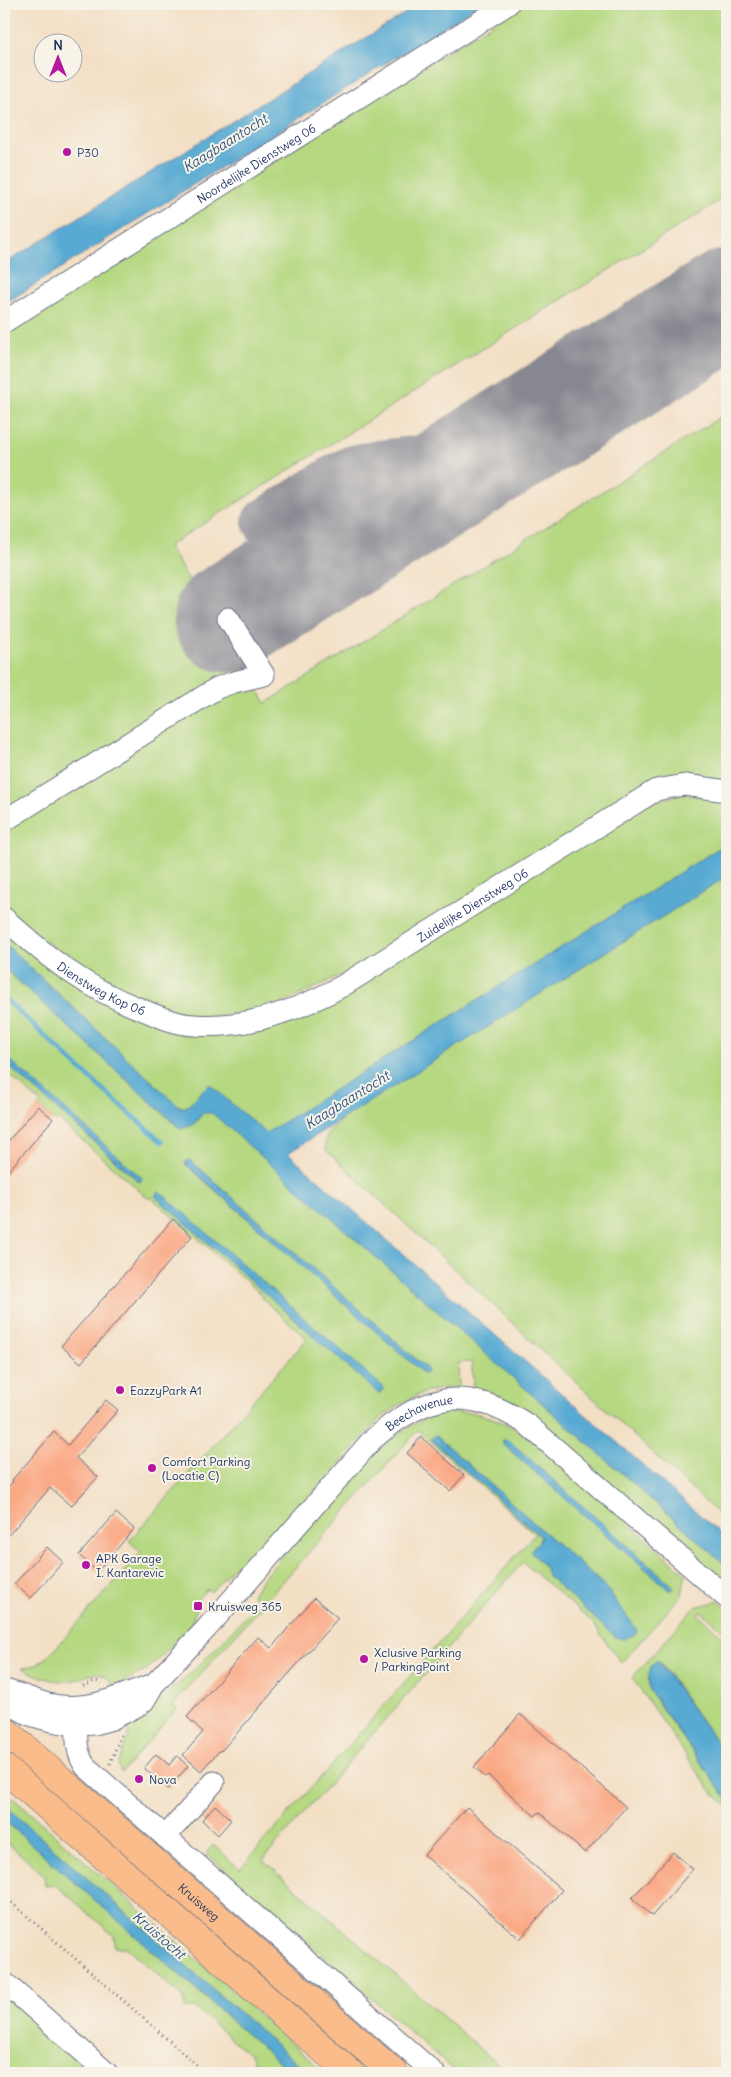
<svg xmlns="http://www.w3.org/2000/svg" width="731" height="2077" viewBox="0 0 731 2077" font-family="Delius,sans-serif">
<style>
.green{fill:#b5d881;stroke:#688470;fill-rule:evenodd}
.water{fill:#58aad3;stroke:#3a6c98}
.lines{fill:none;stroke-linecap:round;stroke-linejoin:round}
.stream{stroke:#58aad3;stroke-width:5}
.taxiway{stroke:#878791;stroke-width:44}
.runway{stroke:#878791;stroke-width:109}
.building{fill:#faa985}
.minor-casing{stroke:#676d82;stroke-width:23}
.highway-casing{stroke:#676d82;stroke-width:29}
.path{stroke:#676d82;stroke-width:3;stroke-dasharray:1 4;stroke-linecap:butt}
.minor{stroke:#fff;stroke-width:21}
.highway{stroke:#f9bc8a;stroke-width:28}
.poi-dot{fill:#b5179e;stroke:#f7f3e8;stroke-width:2}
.labels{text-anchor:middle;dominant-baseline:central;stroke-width:4;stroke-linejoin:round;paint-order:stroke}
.poi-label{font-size:12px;fill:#1b2f5e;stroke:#f7f3e8;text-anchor:start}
.street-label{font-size:12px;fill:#1b2f5e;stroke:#f7f3e8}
.water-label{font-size:14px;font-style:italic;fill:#2d5481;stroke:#f7f3e8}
</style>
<rect width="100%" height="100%" fill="#f7f3e8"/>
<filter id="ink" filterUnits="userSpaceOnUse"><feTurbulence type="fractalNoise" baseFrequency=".02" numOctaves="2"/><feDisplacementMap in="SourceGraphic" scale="10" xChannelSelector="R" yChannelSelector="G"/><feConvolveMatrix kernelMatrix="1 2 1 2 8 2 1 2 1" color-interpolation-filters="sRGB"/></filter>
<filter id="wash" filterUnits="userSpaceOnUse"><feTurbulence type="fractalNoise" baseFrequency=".0096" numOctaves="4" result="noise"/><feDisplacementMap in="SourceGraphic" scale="20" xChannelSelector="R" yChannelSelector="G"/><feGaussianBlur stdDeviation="1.12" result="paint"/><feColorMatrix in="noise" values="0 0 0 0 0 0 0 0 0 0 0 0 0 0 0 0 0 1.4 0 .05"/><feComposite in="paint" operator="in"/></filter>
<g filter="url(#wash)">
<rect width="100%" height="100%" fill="#f3dfc4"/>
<path class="green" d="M523,4H727V196L168,546L247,674L4,817V330Z
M727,413V784L693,778L374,959L270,1010L197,1018L112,992L4,909V826L211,696L254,684L266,703Z
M681,794L727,799V843L266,1134L209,1084L189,1105L185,1108L177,1105L4,943V926L146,1018L270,1022L642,806Z
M727,876V1522L326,1150C322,1135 334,1127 344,1117Z
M4,968L177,1126L193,1125L203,1113L212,1112L727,1566V1586L541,1422C520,1406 500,1393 473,1388L472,1362L458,1363L459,1387C426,1388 402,1400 378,1421L277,1535L239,1569L235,1565L211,1592L207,1589L193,1604L197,1608L190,1626L158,1660L146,1670L114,1687C99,1661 87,1681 66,1681C50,1682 36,1675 22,1668L36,1665L48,1657L141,1552L129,1541L307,1339L262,1298L263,1296L151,1197L149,1199L58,1119L56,1122L38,1106L41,1103L4,1070V1062L139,1182L142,1179L4,1055ZM189,1159L428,1370L425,1374L185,1164Z
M445,1412L475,1413L498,1420L518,1430L545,1450L686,1574L682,1595L621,1663L592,1622L523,1562L263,1860L508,2073H457L206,1853L213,1845L240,1869L535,1534L418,1430L173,1705L177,1709L121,1773L118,1764L128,1738L127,1722C179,1690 218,1647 259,1602L252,1595L262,1579L353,1475L391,1438L419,1421ZM435,1435L606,1587L636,1634L623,1639L545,1568L530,1551L540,1540L539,1534L431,1439ZM503,1441H509L674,1587L671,1591L503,1444Z
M718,1601L727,1609V1634L702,1612L698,1614L727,1641V1757L660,1662L654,1663C648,1675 647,1686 654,1698L727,1799V1805L711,1791L632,1678L695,1607Z
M4,1746L376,2073H364L4,1756Z
M4,1790L325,2073H308L4,1805Z
M4,1820L291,2073H270L265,2069H254L253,2058L195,2008H185L184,1998L126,1947H115L114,1936L56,1885L45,1886L44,1875L4,1840Z
M4,1971L121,2073H4V2068L8,2063L4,2052Z"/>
<path class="water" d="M420,4H480L4,304V264Z
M727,843V876L288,1153L727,1539V1566L212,1113H203L193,1125L181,1129L4,968V943L177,1105L182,1108L189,1105L209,1084L266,1133Z
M4,1055L142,1178L140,1182L4,1062Z
M189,1159L428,1370L424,1374L185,1163Z
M159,1191L384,1388L379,1394L155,1196Z
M435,1435L600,1582L611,1594L637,1630L636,1634L623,1639L615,1637L549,1577L544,1566L530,1551L540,1540V1536L431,1439Z
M503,1440H508L674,1587L671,1591L503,1444Z
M657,1660L727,1757V1799L650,1691C647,1681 648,1666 657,1660Z
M4,1805L308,2073H291L4,1820Z"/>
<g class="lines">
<path class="stream" d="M4,998L91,1079L162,1142"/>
<path class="taxiway" d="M298,574L264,521L337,475L353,467C408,453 470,462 521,434"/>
<path class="runway" d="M228,618L727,304"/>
</g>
<g id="blocks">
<path class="building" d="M38,1106L53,1119L4,1176V1146Z
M173,1219L192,1236L81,1363L61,1346Z
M106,1400L118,1410L76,1458L98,1477L71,1506L50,1488L4,1540V1492L13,1481L12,1480L54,1432L68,1445Z
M421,1437L464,1475L450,1491L407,1453Z
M116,1513L134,1529L97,1572L79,1555Z
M47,1547L63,1562L31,1598L14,1584Z
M314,1598L338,1618L221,1751L220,1750L201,1771L183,1755L203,1732L187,1717L258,1637L271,1648Z
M520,1714L626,1807L585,1853L539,1812L535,1816L488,1775L485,1777L474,1767Z
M156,1754L169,1765L177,1756L188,1766L168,1789L144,1768Z
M215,1805L231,1820L218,1835L202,1820Z
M467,1807L562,1890L520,1939L424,1855Z
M673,1852L693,1869L652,1916L632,1898Z"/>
</g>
</g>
<g filter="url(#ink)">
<use href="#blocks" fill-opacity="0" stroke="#676d82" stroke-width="1"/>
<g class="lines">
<g class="minor-casing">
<g id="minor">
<path id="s1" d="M4,322L508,4"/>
<path d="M4,821L217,688L234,682L264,675L228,618"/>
<path id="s2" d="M4,918C49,959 85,988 143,1010C159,1017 176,1024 194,1025C246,1029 299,1010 344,985L656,790L685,785L727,791"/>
<path d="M4,1690C19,1693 33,1700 48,1704C91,1713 116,1696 154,1684"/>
<path id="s3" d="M4,1699L11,1705L30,1715L47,1720L73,1725L95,1724L112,1719L139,1705L144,1701L154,1684L206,1629L372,1440C425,1393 467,1384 528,1425L727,1598"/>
<path d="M82,1706C76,1725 73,1748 85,1766L434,2073"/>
<path d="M165,1837L214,1782"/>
<path d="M4,1982L107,2073"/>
</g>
</g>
<g class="highway-casing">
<g id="highway">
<path id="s4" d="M4,1730L394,2073"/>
<path d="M4,1768L350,2073"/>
</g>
</g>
<path class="path" d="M83,1686L95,1681L102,1683
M110,1764L121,1735
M4,1896L206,2073"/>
<use href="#minor" class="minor"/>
<use href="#highway" class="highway"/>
</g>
</g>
<g class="poi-dot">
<circle cx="67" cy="152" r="5"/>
<circle cx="120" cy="1390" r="5"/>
<circle cx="152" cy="1468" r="5"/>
<circle cx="86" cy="1565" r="5"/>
<rect x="193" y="1601" width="10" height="10" rx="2.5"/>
<circle cx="364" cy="1659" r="5"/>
<circle cx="139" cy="1779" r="5"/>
</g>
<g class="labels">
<g class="poi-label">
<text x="77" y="152">P30</text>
<text x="130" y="1390">EazzyPark A1</text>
<text x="162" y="1461">Comfort Parking<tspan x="162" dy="14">(Locatie C)</tspan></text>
<text x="96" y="1558">APK Garage<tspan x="96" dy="14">I. Kantarevic</tspan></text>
<text x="208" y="1606">Kruisweg 365</text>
<text x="374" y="1652">Xclusive Parking<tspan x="374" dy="14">/ ParkingPoint</tspan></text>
<text x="149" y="1779">Nova</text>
</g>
<g class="street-label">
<text stroke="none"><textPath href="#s1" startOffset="298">Noordelijke Dienstweg 06</textPath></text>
<text stroke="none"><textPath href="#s2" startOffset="530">Zuidelijke Dienstweg 06</textPath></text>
<text stroke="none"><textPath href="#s2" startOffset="121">Dienstweg Kop 06</textPath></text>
<text stroke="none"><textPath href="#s3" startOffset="554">Beechavenue</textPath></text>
<text stroke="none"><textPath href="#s4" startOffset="260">Kruisweg</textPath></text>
</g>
<g class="water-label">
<text transform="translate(225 143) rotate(-32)">Kaagbaantocht</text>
<text transform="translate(347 1100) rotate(-32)">Kaagbaantocht</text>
<text transform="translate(159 1935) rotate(41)">Kruistocht</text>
</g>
</g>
<rect width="731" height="2077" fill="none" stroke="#f7f3e8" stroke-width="20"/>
<g transform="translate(58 58)"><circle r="24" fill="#f7f3e8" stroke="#9fa5b1"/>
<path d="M0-4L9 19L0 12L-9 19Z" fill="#b5179e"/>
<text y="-8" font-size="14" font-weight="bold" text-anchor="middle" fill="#1b2f5e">N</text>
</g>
</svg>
